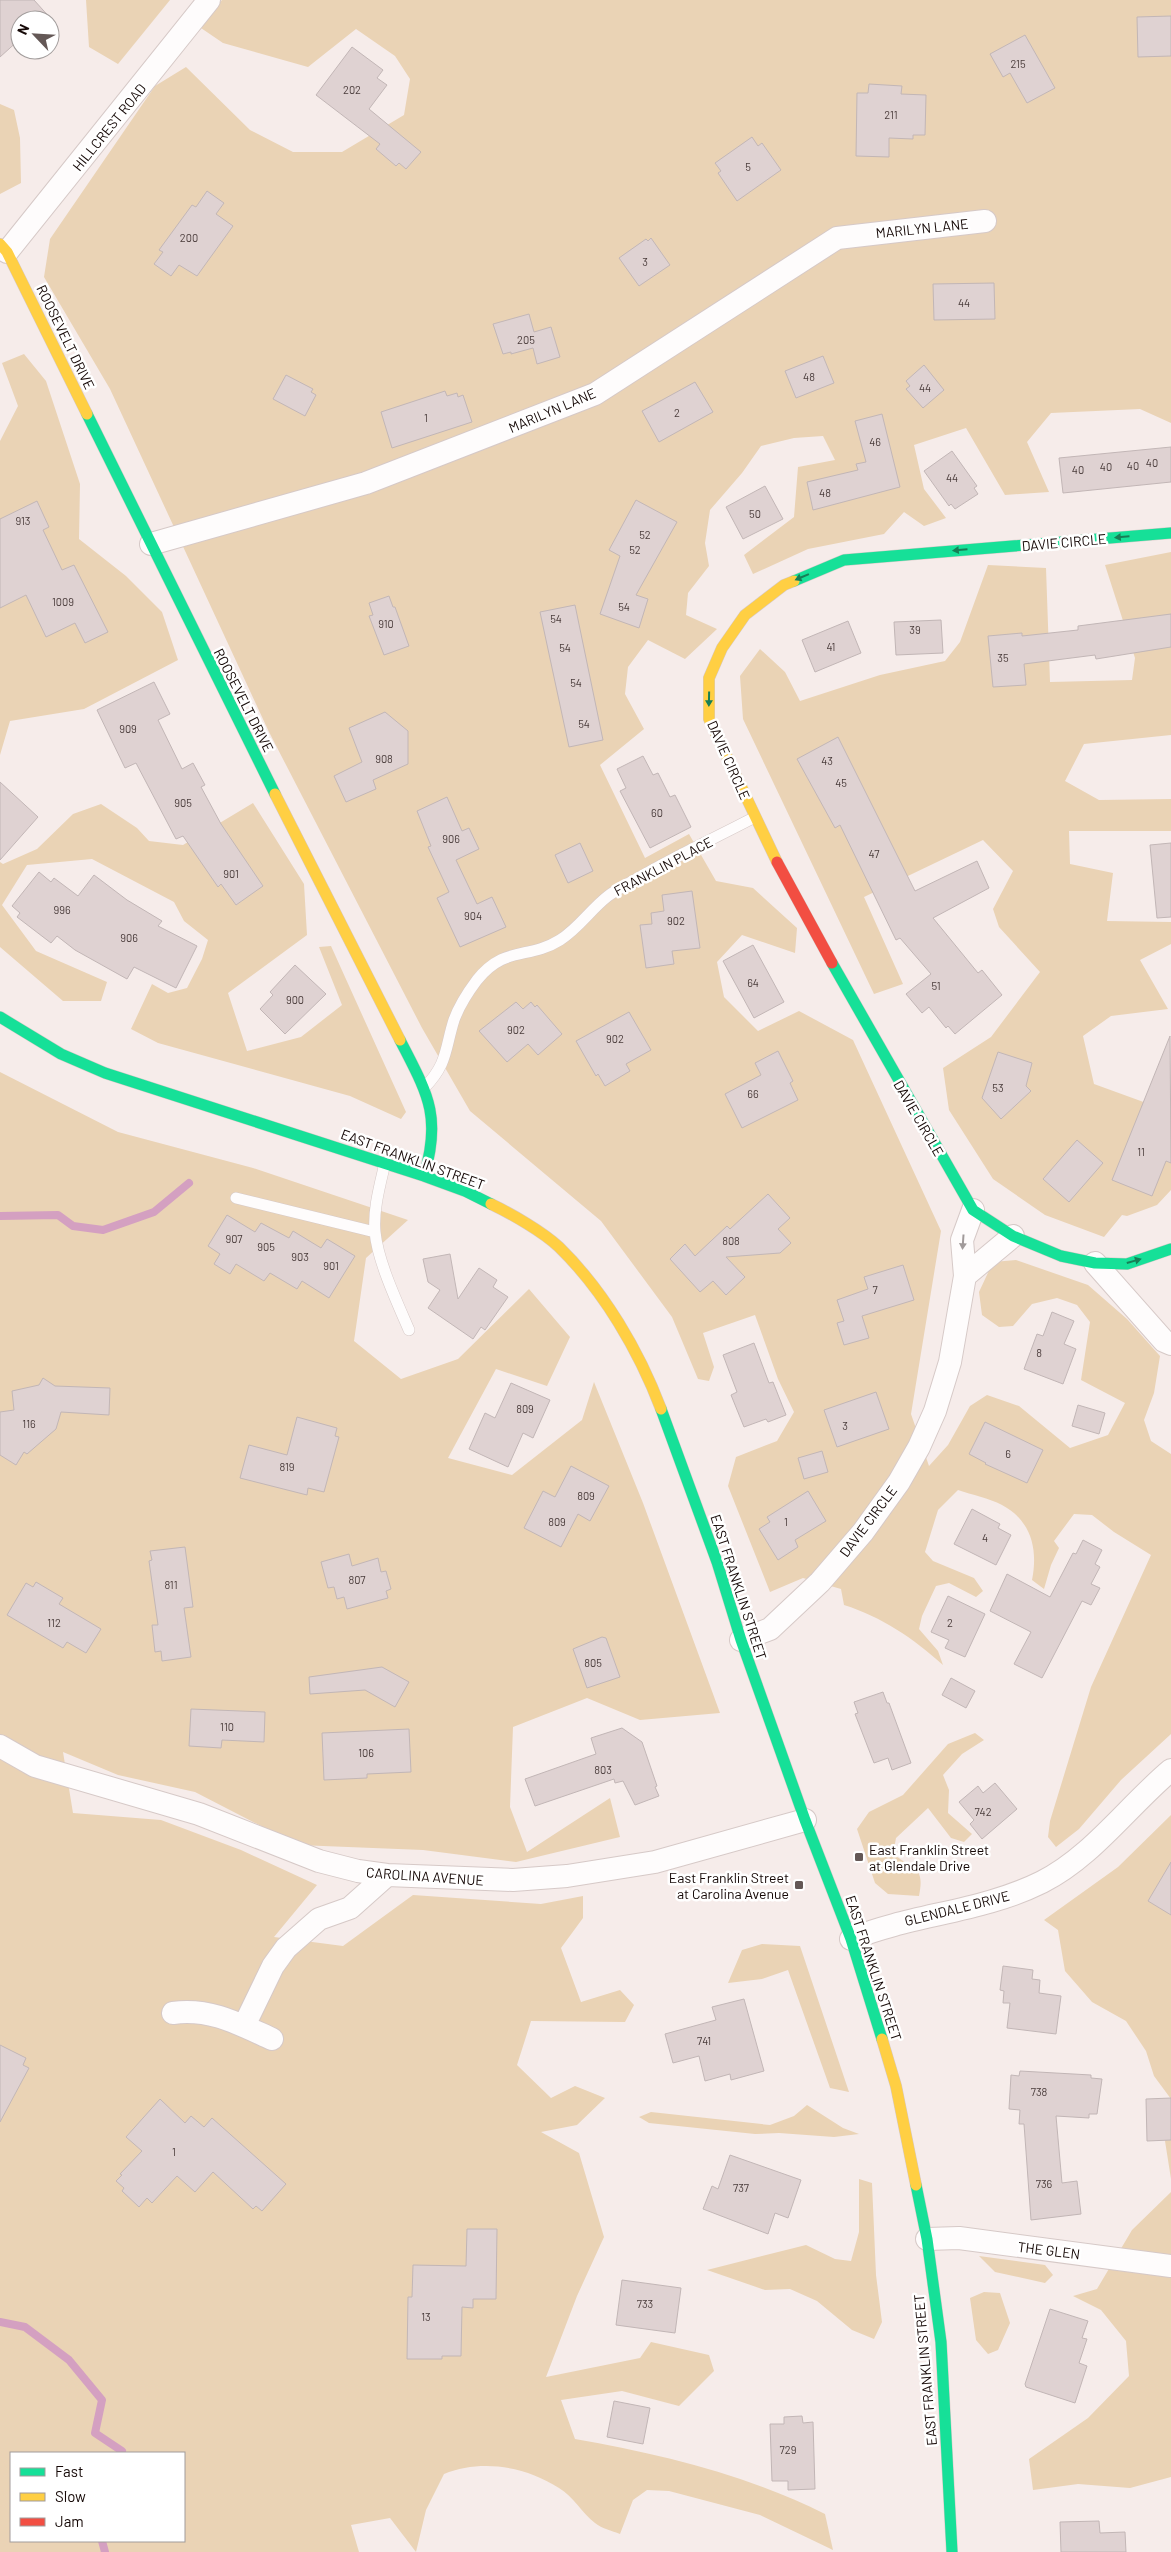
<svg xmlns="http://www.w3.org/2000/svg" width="1171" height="2552" viewBox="0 0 1171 2552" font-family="Barlow,sans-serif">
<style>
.green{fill:#ead3b5;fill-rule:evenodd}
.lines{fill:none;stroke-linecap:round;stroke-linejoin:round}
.stream{stroke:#d4a0c1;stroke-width:8}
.building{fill:#dfd2d2;stroke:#c2b6b6}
.lane-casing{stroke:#d6c9c7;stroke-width:12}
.street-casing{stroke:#d6c9c7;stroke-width:24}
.fast-casing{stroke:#d6c9c7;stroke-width:12}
.slow-casing{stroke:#d6c9c7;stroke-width:12}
.jam-casing{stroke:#d6c9c7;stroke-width:12}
.lane{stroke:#fefcfc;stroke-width:11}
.street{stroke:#fefcfc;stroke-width:22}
.fast{stroke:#16e098;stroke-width:11}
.slow{stroke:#ffcf43;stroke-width:11}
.jam{stroke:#f24e42;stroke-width:11}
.oneway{fill:#167f56}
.oneway2{fill:#a19a9a}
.poi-dot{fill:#645856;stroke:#fff;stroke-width:2}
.labels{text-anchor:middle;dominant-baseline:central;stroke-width:5;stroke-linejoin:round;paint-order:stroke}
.number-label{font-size:11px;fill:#4a3c3b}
.street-label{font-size:14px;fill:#150806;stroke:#fff}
.poi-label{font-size:14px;fill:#150806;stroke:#fff;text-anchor:start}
</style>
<rect width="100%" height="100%" fill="#f6ecea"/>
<path class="green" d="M86,0H170L118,64L89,47Z
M222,0H1171V423L1140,409L1051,413L1027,442L1049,492L1005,495L966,428L914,445L924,489L946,518L924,526L904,512L884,534L808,549L753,574L744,555L794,517L798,467L835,460L823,436L794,438L761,446L742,473L710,510L705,543L709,566L688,593L686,615L717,629L685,659L648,640L628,667L625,694L644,729L600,765L645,858L689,834L716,881L753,888L797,928L795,953L742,935L717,962L724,997L758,1031L799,1011L853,1040L941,1231L911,1414L929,1466L948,1445L970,1406L987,1395L1019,1406L1070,1448L1108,1435L1125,1403L1081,1380L1090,1322L1077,1305L1057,1298L1032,1304L1013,1326L999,1327L982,1315L979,1292L993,1262L1016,1260L1088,1285L1127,1319L1160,1356L1154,1393L1144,1420L1151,1441L1171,1454V1734L1121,1780L1079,1829L1056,1847L1048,1837L1050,1821L1091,1687L1151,1555L1114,1532L1092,1515L1074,1514L1054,1541L1059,1548L1051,1565L1044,1589L1032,1580C1038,1550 1032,1521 1002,1505C989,1498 972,1495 958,1490L938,1510L925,1552L933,1561L974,1578L983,1591L976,1597L949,1583L936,1586L922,1616L919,1629L938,1651L943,1665C913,1638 882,1617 844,1605L841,1589L803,1578L770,1592L728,1486L736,1457L777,1441L794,1412L778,1379L755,1315L703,1333L714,1367L709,1381L698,1379L672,1317L601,1221L470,1111L422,1028L269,732L110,389L44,277L50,239L155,86L186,67L250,130L293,152H342L404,115L410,79L395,56L356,29L308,67L223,43L198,26Z
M0,104L14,110L20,138L21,183L0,194Z
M24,354L46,381L80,484L79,539L126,576L162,612L178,660L84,709L10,721L0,755V441L18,406L2,363Z
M1171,552V735L1084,744L1065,781L1099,800L1171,799V831H1069L1070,864L1113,873L1107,921L1171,922V944L1140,960L1168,1009L1111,1016L1083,1036L1094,1084L1171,1112V1190L1157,1205L1127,1216L1122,1215L1104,1237L1045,1215L993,1179L949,1110L943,1068L991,1037L1040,972L999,927L993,909L1013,871L983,840L864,897L903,984L874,994L743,719L740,676L760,649L785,672L800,701L880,675L945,661L960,642L988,565L1046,568L1050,682L1132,680L1135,658L1105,565Z
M253,803L304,884L307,935L228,993L247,1051L301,1037L342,1005L319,947L331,946L406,1112L401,1119L350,1096L158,1043L131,1029L152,984L168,993L187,988L202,959L208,940L184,921L174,902L92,859L27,865L2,905L36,951L107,982L101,1001H63L0,947V862L3,864L37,849L73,814L101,804L137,828L149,841L183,845Z
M0,1072L118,1132L253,1168L408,1220L366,1258L354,1341L401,1379L458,1359L529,1289L570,1337L547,1386L496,1369L448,1458L512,1475L582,1420L594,1382L643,1503L720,1713L640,1720L587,1698L513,1727L510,1807L527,1852L610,1798L620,1837L516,1862L423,1850L298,1845L195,1792L118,1775L63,1752L73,1813L161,1820L241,1850L317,1885L274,1937L343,1946L413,1895L541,1904L583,1896V1918L561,1948L581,2002L620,1990L634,2005L625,2022L531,2021L517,2065L551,2098L575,2086L605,2098L577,2125L541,2132L579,2153L604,2237L577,2296L546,2377L640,2358L651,2342L709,2355L714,2371L679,2406L622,2391L561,2400L575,2439C660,2454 748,2475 825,2514L833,2550L760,2515L669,2491L647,2490L633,2500L620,2534C612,2531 601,2528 595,2523C582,2513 573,2496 559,2488C525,2466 481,2459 444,2474L426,2510L416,2552L390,2518L351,2525L359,2552H0ZM11,2453H184V2541H11Z
M975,1733L984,1740L962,1754L943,1775L949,1790L948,1813L972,1834L964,1842L951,1838L928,1808L896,1838L893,1854C914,1870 925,1866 919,1896L888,1894L875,1883L857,1829L869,1812L903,1795L948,1744Z
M1171,1815V2099L1154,2076L1146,2051L1126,2021L1092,2002L1065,1971L1058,1930L1044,1920L1118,1867Z
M762,1944L800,1946L849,2092L830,2088L788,1970L762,1979L728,1983L742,1950Z
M807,2105L843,2128L859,2134L834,2137L779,2133L755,2134L649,2123L639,2117L651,2112L770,2125L794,2116Z
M1171,2128V2179L1165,2141Z
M859,2179L872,2183L876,2275L882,2322L874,2339L852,2330L817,2301L790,2289L765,2290L707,2270L806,2245L835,2259L851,2261L859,2232Z
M1171,2192V2477L1130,2488L1078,2484L1033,2490L1029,2459L1088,2418L1129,2376L1126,2341L1101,2310L1073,2296L1097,2289L1132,2230Z
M979,2256L1045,2265L1053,2275L1045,2283L995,2272Z
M984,2292L1000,2293L1010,2323L998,2350L988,2354L976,2340L970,2298Z"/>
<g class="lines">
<path class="stream" d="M0,1216L58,1215L73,1226L103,1230L154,1212L189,1183
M0,2322L25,2327L69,2360L102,2400L95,2433L122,2451L120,2453
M102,2541L105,2552"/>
</g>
<path class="building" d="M0,0H34L52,20H20V39L0,57Z
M1171,16V56L1138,57L1137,17Z
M1025,35L1055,88L1027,103L1010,73L1003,77L990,54Z
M352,47L383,70L377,78L387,85L369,109L421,152L406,169L399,163L396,166L376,149L380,144L316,95Z
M869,84L902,86L901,94L926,95L925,135H913V139L889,138V157L856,156L857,93H868Z
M752,137L758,146L762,143L781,170L737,201L718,173L721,171L715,163Z
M207,191L224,203L216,214L233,226L197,276L179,265L171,276L154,264L163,252L159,250L192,205L196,207Z
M651,238L670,265L639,286L619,258L646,239L648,241Z
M994,283L995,319L934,320L933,284Z
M529,314L534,332L551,327L560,357L537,364L533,348L511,354V352L503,354L493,324Z
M823,356L834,383L796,398L785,371Z
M924,365L944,390L923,408L906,389L910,386L906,381Z
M286,375L313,389L311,392L316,395L305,416L273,399Z
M695,382L713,412L659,442L642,411Z
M445,391L447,396L457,393L458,397L463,395L472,422L392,448L381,412Z
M882,414L900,487L813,510L807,482L858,470L856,464L866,462L855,421Z
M1171,447V482L1063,493L1059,458Z
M952,451L977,486L974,488L978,494L955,509L951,504L949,506L924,471Z
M765,486L783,519L743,539L726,507Z
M636,500L677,522L636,595L648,599L639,628L600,614L620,556L609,550Z
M37,501L49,527L43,530L62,570L74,565L108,632L85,643L75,623L46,637L26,595L0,608V519Z
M389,596L393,607H395L409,646L384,655L369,616L373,615L369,603Z
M575,605L603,740L569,747L540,612Z
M1171,614V647L1096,659L1095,655L1024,664L1026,685L993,687L988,636L1022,633V636L1078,630V626Z
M941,620L943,653L896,655L894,622Z
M848,621L861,653L815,672L802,640Z
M154,682L170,714L158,720L182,769L193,763L205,785L201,787L221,824L263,886L236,905L221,884L218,887L183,836L176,839L136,763L125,768L97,710Z
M385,712L408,731V764L373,780L376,789L346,802L334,776L362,762L349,728Z
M838,737L915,891L977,861L989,888L933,918L978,973L982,970L1002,995L955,1034L948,1026L946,1028L929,1007L922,1013L906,994L931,974L900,938L896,940L840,825L835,828L797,759Z
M643,756L653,775L658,773L670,797L675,795L691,827L650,848L620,791L626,788L617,769Z
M0,782L38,817L0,860Z
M447,797L462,831L469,828L479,849L456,860L477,904L492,897L506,927L460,947L437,898L449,892L428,847L431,846L417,811Z
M580,843L593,871L568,883L555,855Z
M1171,843V917L1157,918L1150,845Z
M39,872L51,882L54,878L78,896L94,875L127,900L162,921L158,926L197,946L176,988L134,967L127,979L75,950L57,936L51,943L17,917L20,913L12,906Z
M692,891L700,948L672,951L674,964L646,968L640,925L652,924L651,913L664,911L662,895Z
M753,945L784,1002L754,1018L723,961Z
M295,965L326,994L285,1034L260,1009L273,995L270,992Z
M516,1002L523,1009L531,1002L535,1007L537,1005L562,1034L538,1055L528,1044L507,1062L479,1031Z
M629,1012L651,1050L626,1064L630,1071L605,1086L598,1074L596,1076L576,1041Z
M1170,1036L1171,1163L1166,1161L1152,1196L1112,1180Z
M778,1051L793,1081L790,1083L798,1100L742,1128L725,1094L761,1075L755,1063Z
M998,1052L1032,1063L1026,1086L1031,1091L1001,1119L982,1098Z
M1077,1140L1103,1163L1069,1202L1043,1179Z
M768,1194L790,1218L778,1229L791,1243L780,1253L726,1257L745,1277L726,1295L713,1281L700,1292L670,1259L685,1244L695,1256L727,1226L730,1229Z
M227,1215L255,1232L261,1223L289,1238L293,1231L321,1248L327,1239L355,1256L329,1298L302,1281L297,1289L270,1273L264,1281L236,1264L230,1274L214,1264L220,1254L208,1246Z
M450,1254L458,1299L479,1268L497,1280L493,1287L508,1297L485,1330L481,1327L473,1339L428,1308L440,1290L428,1282L423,1259Z
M903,1265L914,1300L862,1316L869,1338L844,1345L837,1323L844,1321L837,1300L868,1289L864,1277Z
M1052,1312L1074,1321L1064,1344L1076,1349L1063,1384L1024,1369L1037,1334L1043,1336Z
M754,1343L769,1383L773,1382L786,1415L768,1422L766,1419L744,1427L731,1395L737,1392L723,1355Z
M43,1378L55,1386L110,1388L109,1415L61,1412L56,1429L27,1454L24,1452L16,1465L0,1455V1412L14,1410L12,1391L39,1385Z
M511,1383L550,1400L533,1438L523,1433L508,1467L469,1449L485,1413L495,1418Z
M876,1392L889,1429L837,1447L824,1410Z
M1078,1405L1105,1413L1099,1434L1072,1426Z
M297,1417L337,1428L335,1436L339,1437L324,1492L308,1488L307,1495L240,1478L249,1445L287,1455Z
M985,1422L1043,1450L1027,1483L985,1464L986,1463L969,1454Z
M822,1451L828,1472L804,1479L798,1458Z
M571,1466L609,1486L590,1521L578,1514L561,1547L524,1528L543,1491L555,1497Z
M808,1491L826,1521L795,1540L798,1547L778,1560L759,1529L770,1522L767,1517Z
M972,1509L1000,1524L998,1528L1011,1535L996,1565L954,1544Z
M1083,1540L1102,1550L1095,1564L1100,1567L1091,1584L1100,1588L1091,1605L1082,1601L1042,1678L1014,1664L1031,1632L990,1611L1007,1574L1050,1597L1073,1553L1076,1554Z
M185,1547L193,1607L184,1608L191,1657L162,1661L161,1651L155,1652L152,1625H158L149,1561L152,1560L150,1551Z
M349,1554L352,1566L378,1558L381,1572L386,1571L391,1589L386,1591L388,1598L347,1609L344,1597L337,1599L334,1587L328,1588L321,1562Z
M36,1582L63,1598L59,1604L101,1629L86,1653L67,1642L63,1648L7,1615L26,1583L33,1587Z
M948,1596L985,1614L965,1657L945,1648L949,1640L931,1632Z
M602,1637L606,1638L620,1677L587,1688L573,1649Z
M382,1667L409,1682L395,1707L365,1690L310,1694L309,1677Z
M951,1678L975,1691L966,1708L942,1695Z
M883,1692L887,1703H889L911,1763L892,1770L888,1758L874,1763L855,1714L858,1713L854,1702Z
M191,1709L265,1712L264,1742L222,1740L221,1748L189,1746Z
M622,1728L642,1742L657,1786L655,1787L659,1796L635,1805L623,1781L615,1783L614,1779L535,1806L525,1779L596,1754L591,1738Z
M409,1729L411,1772L367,1774V1778L324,1780L322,1733Z
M995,1783L1017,1809L982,1839L970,1824L974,1820L959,1802L978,1786L983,1793Z
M1171,1862V1915L1148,1901Z
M1003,1966L1033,1970L1032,1979L1040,1980L1039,1993L1061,1996L1056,2034L1007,2028L1010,2003H1003L1004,1991L1000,1990Z
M744,1999L764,2071L731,2080L730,2074L705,2081L699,2056L673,2063L665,2034L716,2020L712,2007Z
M0,2045L26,2058L23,2065L29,2068L0,2122Z
M1020,2071L1091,2075V2078L1102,2079L1097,2114H1089V2118L1056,2116L1062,2183L1077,2181L1081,2214L1031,2220L1024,2124H1019L1020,2110L1009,2109L1011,2075L1019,2076Z
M1171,2098V2140L1147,2141L1146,2099Z
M160,2099L185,2123L191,2116L204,2127L212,2118L286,2184L262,2211L256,2206L253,2209L213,2172L195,2192L177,2176L152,2203L147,2198L139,2207L122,2191L124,2188L116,2181L122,2175L120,2174L142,2151L126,2137Z
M730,2155L801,2180L788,2218L775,2213L768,2234L703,2209L712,2186L718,2189Z
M467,2229H497L496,2299H473V2308L462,2307L461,2356H442V2359H407L408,2297H412L413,2265L466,2266Z
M622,2280L681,2288L675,2333L616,2325Z
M1050,2309L1088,2321L1082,2338L1087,2339L1079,2363L1087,2366L1075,2403L1026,2387L1025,2384Z
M614,2401L650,2408L643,2444L607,2437Z
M802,2416L803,2423L813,2422L815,2489L788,2490V2481H772L770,2424H784V2417Z
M1099,2521L1100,2533L1125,2532L1126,2552H1061L1060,2522Z"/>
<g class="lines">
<g class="lane-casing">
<path id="lane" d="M424,1088C448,1064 445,1048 454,1020C459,1006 468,992 477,980C505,945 528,960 560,940C579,928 590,910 608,896C620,887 634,881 647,873C682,853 719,836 755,817
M385,1163C380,1185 373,1209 375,1232C378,1262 397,1302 409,1330
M236,1198L375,1232"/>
</g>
<g class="street-casing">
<path id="street" d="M7,252L209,0
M151,544L366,483L595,394L837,238L985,221
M1095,1263L1164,1341L1171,1344
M965,1276L1013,1236
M741,1640L770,1629L820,1582L863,1532L899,1482L919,1447L935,1411L950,1362L965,1276L962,1240L973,1210
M0,1746L35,1766L199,1814L319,1861L358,1871L387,1875L513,1880L567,1876L655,1862L805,1820
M851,1939C913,1914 982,1912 1042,1882C1092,1857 1128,1806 1171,1770
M173,2013C211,2008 239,2024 272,2039
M244,2026L273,1966L286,1948L319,1919L350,1908L387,1875
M927,2239L959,2238L1171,2266"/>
</g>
<g class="fast-casing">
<path id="fast" d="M87,414L275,794
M794,581L844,560L1171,533
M832,963L973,1210L1013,1236L1061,1256L1095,1263L1127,1264L1171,1249
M0,1017L61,1054L105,1073L424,1176L465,1191L491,1204
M400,1040C427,1093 442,1115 424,1176
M661,1409L717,1562L741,1640L805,1820L851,1939L882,2039
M916,2185L927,2239L941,2342L952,2552"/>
</g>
<g class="slow-casing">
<path id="slow" d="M0,244L7,252L87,414
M275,794L400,1040
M777,862L709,719V678L722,648L745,615L784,585L794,581
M491,1204C512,1214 543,1232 559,1247C604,1291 639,1351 661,1409
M882,2039L896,2086L916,2185"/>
</g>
<g class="jam-casing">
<path id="jam" d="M777,862L832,963"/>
</g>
<use href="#lane" class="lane"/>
<use href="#street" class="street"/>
<use href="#fast" class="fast"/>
<use href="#slow" class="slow"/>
<use href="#jam" class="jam"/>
</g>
<defs><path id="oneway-solid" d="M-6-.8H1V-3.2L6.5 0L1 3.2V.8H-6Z" transform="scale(1.25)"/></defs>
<g class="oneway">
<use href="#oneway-solid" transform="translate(1122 537) rotate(175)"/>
<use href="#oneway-solid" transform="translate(960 550) rotate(175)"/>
<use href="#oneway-solid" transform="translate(802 577) rotate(157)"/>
<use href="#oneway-solid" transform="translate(709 699) rotate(91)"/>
<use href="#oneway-solid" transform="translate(1134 1261) rotate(-16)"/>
</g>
<use class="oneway2" href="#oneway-solid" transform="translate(963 1242) rotate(94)"/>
<g class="poi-dot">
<rect x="854" y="1852" width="10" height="10" rx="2.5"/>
<rect x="794" y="1880" width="10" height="10" rx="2.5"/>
</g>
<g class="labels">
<g class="number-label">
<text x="1018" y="63">215</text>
<text x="352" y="89">202</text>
<text x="891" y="114">211</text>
<text x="748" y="166">5</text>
<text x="189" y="237">200</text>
<text x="645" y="261">3</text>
<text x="964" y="302">44</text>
<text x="526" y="339">205</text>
<text x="809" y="376">48</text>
<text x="925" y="387">44</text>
<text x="677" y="412">2</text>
<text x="426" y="417">1</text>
<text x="875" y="441">46</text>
<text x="1152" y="462">40</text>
<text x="1133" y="465">40</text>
<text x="1106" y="466">40</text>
<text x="1078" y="469">40</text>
<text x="952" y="477">44</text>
<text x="825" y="492">48</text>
<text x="755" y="513">50</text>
<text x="23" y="520">913</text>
<text x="645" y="534">52</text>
<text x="635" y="549">52</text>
<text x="63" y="601">1009</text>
<text x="624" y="606">54</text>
<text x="556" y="618">54</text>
<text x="386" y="623">910</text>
<text x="915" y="629">39</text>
<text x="831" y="646">41</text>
<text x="565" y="647">54</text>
<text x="1003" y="657">35</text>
<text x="576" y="682">54</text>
<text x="584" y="723">54</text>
<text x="128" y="728">909</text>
<text x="384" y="758">908</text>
<text x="827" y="760">43</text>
<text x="841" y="782">45</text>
<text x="183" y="802">905</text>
<text x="657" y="812">60</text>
<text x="451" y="838">906</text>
<text x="874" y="853">47</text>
<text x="231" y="873">901</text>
<text x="62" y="909">996</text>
<text x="473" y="915">904</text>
<text x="676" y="920">902</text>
<text x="129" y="937">906</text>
<text x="753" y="982">64</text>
<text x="936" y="985">51</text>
<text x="295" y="999">900</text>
<text x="516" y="1029">902</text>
<text x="615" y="1038">902</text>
<text x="998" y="1087">53</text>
<text x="753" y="1093">66</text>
<text x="1141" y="1151">11</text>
<text x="234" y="1238">907</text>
<text x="731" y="1240">808</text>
<text x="266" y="1246">905</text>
<text x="300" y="1256">903</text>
<text x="331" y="1265">901</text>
<text x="875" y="1289">7</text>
<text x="1039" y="1352">8</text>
<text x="525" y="1408">809</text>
<text x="29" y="1423">116</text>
<text x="845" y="1425">3</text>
<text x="1008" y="1453">6</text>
<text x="287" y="1466">819</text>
<text x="586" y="1495">809</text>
<text x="557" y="1521">809</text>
<text x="786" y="1521">1</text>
<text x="985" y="1537">4</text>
<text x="357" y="1579">807</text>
<text x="171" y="1584">811</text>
<text x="54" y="1622">112</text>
<text x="950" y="1622">2</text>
<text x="593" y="1662">805</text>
<text x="227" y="1726">110</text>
<text x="366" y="1752">106</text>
<text x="603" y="1769">803</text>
<text x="983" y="1811">742</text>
<text x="704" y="2040">741</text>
<text x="1039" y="2091">738</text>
<text x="174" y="2151">1</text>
<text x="1044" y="2183">736</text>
<text x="741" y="2187">737</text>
<text x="645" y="2303">733</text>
<text x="426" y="2316">13</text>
<text x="788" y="2449">729</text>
</g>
<g class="street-label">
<text transform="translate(109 127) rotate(-51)">HILLCREST ROAD</text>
<text transform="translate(922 228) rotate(-6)">MARILYN LANE</text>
<text transform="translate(66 337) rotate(64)">ROOSEVELT DRIVE</text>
<text transform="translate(552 410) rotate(-23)">MARILYN LANE</text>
<text transform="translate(1064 542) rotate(-5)">DAVIE CIRCLE</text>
<text transform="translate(244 700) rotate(63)">ROOSEVELT DRIVE</text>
<text transform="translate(729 760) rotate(66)">DAVIE CIRCLE</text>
<text transform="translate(663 866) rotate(-28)">FRANKLIN PLACE</text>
<text transform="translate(919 1118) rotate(60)">DAVIE CIRCLE</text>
<text transform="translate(413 1159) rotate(20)">EAST FRANKLIN STREET</text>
<text transform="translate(868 1521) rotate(-53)">DAVIE CIRCLE</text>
<text transform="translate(739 1587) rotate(72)">EAST FRANKLIN STREET</text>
<text transform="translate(425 1876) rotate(4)">CAROLINA AVENUE</text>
<text transform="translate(957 1908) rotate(-14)">GLENDALE DRIVE</text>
<text transform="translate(874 1968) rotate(72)">EAST FRANKLIN STREET</text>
<text transform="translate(1049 2250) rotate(7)">THE GLEN</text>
<text transform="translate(925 2370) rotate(-95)">EAST FRANKLIN STREET</text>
</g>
<g class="poi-label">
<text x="869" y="1849">East Franklin Street<tspan x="869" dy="16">at Glendale Drive</tspan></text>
<text x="789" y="1877" text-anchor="end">East Franklin Street<tspan x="789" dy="16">at Carolina Avenue</tspan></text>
</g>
</g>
<rect x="10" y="2452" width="175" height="90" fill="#ffffff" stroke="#a19c9b"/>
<rect x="20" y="2468" width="25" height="8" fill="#16e098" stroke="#a19c9b"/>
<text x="55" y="2477" font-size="15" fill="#150806">Fast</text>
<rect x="20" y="2493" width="25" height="8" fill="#ffcf43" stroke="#a19c9b"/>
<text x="55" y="2502" font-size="15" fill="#150806">Slow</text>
<rect x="20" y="2518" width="25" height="8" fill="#f24e42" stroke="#a19c9b"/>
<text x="55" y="2527" font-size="15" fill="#150806">Jam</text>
<g transform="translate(35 35) rotate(295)"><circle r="24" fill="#ffffff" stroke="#a19c9b"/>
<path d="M0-4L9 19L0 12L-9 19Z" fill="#645856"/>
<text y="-8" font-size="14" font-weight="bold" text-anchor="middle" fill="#150806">N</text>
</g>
</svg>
